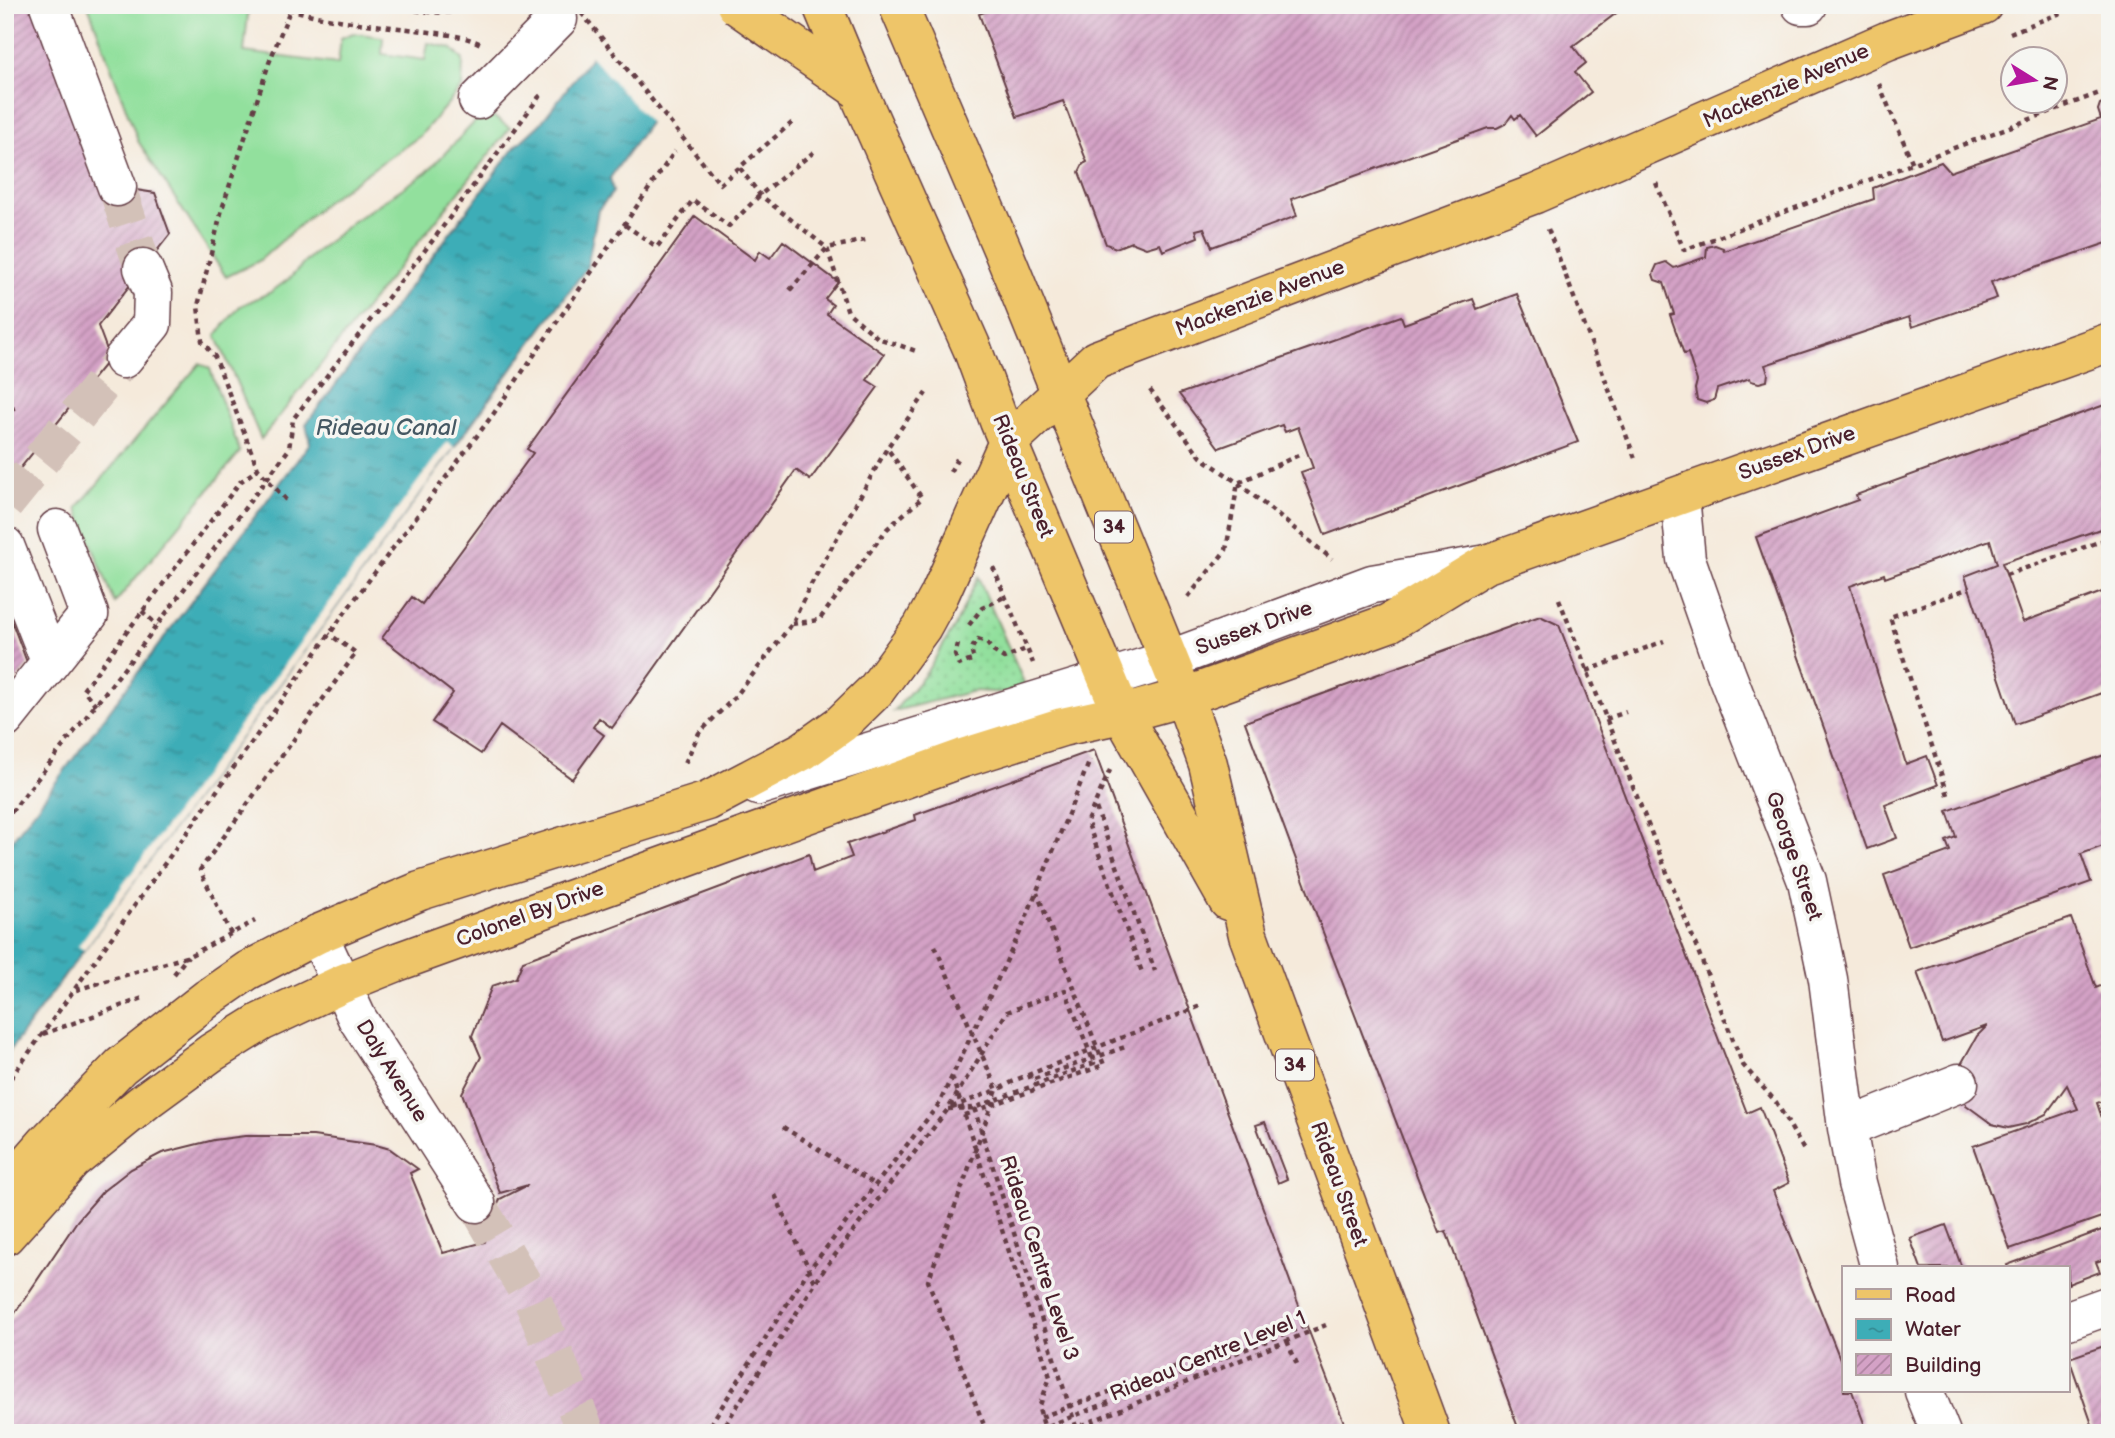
<svg xmlns="http://www.w3.org/2000/svg" width="2115" height="1438" viewBox="0 0 2115 1438" font-family="'Balsamiq Sans',sans-serif">
<style>
.grass{fill:#92e09d;stroke:#6e8064;stroke-width:2}
.garden{fill:url(#garden-dots);stroke:#6e8064;stroke-width:2}
.water{fill:url(#water-ripples);stroke:#446671;stroke-width:2}
.pier{fill:#f5eadb}
.building{fill:url(#building-hatch)}
.lines{fill:none;stroke-linecap:round;stroke-linejoin:round}
.minor-tunnel{stroke:#d3c1b8;stroke-width:38;stroke-dasharray:38 19;stroke-linecap:butt}
.minor-casing{stroke:#643d45;stroke-width:41}
.major-casing{stroke:#643d45;stroke-width:41}
.path{stroke:#643d45;stroke-width:4.5;stroke-dasharray:5 5;stroke-linecap:butt}
.minor{stroke:#fff;stroke-width:38}
.major{stroke:#eec569;stroke-width:38}
.major-bridge-casing{stroke:#643d45;stroke-width:41;stroke-linecap:butt}
.path-bridge{stroke:#643d45;stroke-width:4.5;stroke-dasharray:5 5;stroke-linecap:butt}
.major-bridge{stroke:#eec569;stroke-width:38}
.labels{text-anchor:middle;dominant-baseline:central;stroke-width:7;stroke-linejoin:round;paint-order:stroke}
.shield{fill:#f6f6f2;stroke:#7e6067;stroke-width:2}
.shield-label{font-size:19px;font-weight:bold;fill:#4a1f2b}
.street-label{font-size:21px;fill:#4a1f2b;stroke:#f6f6f2}
.water-label{font-size:23px;font-style:italic;fill:#455863;stroke:#f6f6f2}
</style>
<defs>
<pattern id="garden-dots" width="8" height="8" patternUnits="userSpaceOnUse" patternTransform="scale(1.75)"><rect width="8" height="8" fill="#92e09d"/><path d="M2 2h.1M6 6h.1" fill="none" stroke="#7fc087" stroke-width="1.8" stroke-linecap="round"/></pattern>
<pattern id="water-ripples" width="26" height="14" patternUnits="userSpaceOnUse" patternTransform="scale(1.75)"><rect width="26" height="14" fill="#3dadb7"/><path d="M2 4q2-2 4 0t4 0M15 11q2-2 4 0t4 0" fill="none" stroke="#358c95"/></pattern>
<pattern id="building-hatch" width="6" height="6" patternUnits="userSpaceOnUse" patternTransform="scale(1.75)"><rect width="6" height="6" fill="#d4a2c6"/><path d="M-1 1l2-2M0 6l6-6M5 7l2-2" fill="none" stroke="#ae83a1"/></pattern>
</defs>
<rect width="100%" height="100%" fill="#f6f6f2"/>
<filter id="ink" filterUnits="userSpaceOnUse"><feTurbulence type="fractalNoise" baseFrequency=".0143" numOctaves="2"/><feDisplacementMap in="SourceGraphic" scale="14" xChannelSelector="R" yChannelSelector="G"/><feConvolveMatrix kernelMatrix="1 2 1 2 8 2 1 2 1" color-interpolation-filters="sRGB"/></filter>
<filter id="wash" filterUnits="userSpaceOnUse"><feTurbulence type="fractalNoise" baseFrequency=".00686" numOctaves="4" result="noise"/><feDisplacementMap in="SourceGraphic" scale="28" xChannelSelector="R" yChannelSelector="G"/><feGaussianBlur stdDeviation="1.57" result="paint"/><feColorMatrix in="noise" values="0 0 0 0 0 0 0 0 0 0 0 0 0 0 0 0 0 1.4 0 .05"/><feComposite in="paint" operator="in"/></filter>
<g filter="url(#wash)">
<rect width="100%" height="100%" fill="#f5eadb"/>
<path class="grass" d="M88,5H249L244,52L338,64L341,38L353,33L383,37L382,54L425,60L428,43L451,48L463,60L462,87L420,136L328,200L259,261L226,277L138,141Z
M485,111L510,128L261,439L216,335L240,306L271,292L290,278L309,258L352,222L427,172Z
M200,363L210,369L240,452L115,603L77,508Z"/>
<path class="garden" d="M978,577L1025,685L1009,693L974,691L894,711L924,676L955,626Z"/>
<path class="water" d="M774,5L649,123L610,178L613,192L598,210L587,267L5,1057V850L310,443L306,424L515,147L540,124L591,57Z"/>
<path class="pier" d="M648,5H778L652,125L589,54Z
M447,442L454,447L84,950L78,946Z"/>
<g id="blocks">
<path class="building" d="M5,5H34L117,187L155,193L170,234L98,326L110,358L5,487Z
M1002,5H1627L1573,46L1586,63L1575,72L1591,92L1536,136L1520,115L1515,119L1512,115L1505,124L1497,128H1488L1291,199L1297,216L1212,247L1204,228L1196,230L1198,237L1163,251L1160,244L1146,248L1131,242L1116,248L1106,244L1079,172L1083,164L1087,162L1063,101L1017,117L979,14Z
M2107,101L2110,103V242L1991,282L1997,298L1912,327L1909,317L1765,365L1768,373L1767,381L1759,383L1751,381L1750,378L1717,389L1714,400L1706,403L1697,400L1695,389L1697,381L1688,353L1684,354L1670,315L1674,314L1664,283L1655,280L1653,274L1657,265L1666,262L1674,268L1706,257L1707,247L1715,245L1723,248L1724,251L1874,199L1873,188L1941,162L1950,172L2101,119L2098,110L2100,104Z
M695,216L755,260L760,251L770,258L783,241L838,282L825,299L833,305L827,314L884,354L867,380L878,387L810,480L796,470L612,728L599,718L593,727L604,735L572,779L500,726L481,754L432,722L453,693L382,638L412,597L422,604L430,593L533,453L527,449Z
M1517,294L1578,442L1325,535L1301,472L1313,468L1298,427L1285,432L1282,425L1219,448L1179,394L1401,316L1404,324L1473,299L1477,309Z
M2110,403V521L2105,523L2106,527L2002,563L2023,622L2110,589V690L2015,724L1965,576L1997,564L1990,540L1885,578L1884,574L1850,586L1906,764L1927,756L1938,785L1885,805L1897,838L1867,849L1756,537L1858,500L1856,495Z
M5,604L28,665L5,693Z
M1540,616L1559,625L1747,1113L1760,1107L1789,1183L1773,1191L1844,1369V1391H1852L1865,1426L1847,1433H1520L1446,1231L1439,1233L1321,927L1245,722Z
M1094,750L1298,1303L1348,1433H5V1328L77,1221L103,1191L131,1169L162,1153L214,1140L245,1136H313L376,1145L390,1149L418,1169L410,1173L443,1253L485,1242L500,1199L528,1185L500,1193L462,1093L481,1057L472,1036L492,986L516,978L523,961L809,854L813,872L852,857L847,844L916,820L915,815Z
M2110,753V865L2103,846L2081,854L2091,882L1909,947L1884,875L1950,851L1946,841L1956,837L1947,811Z
M2071,918L2096,988L2110,982V1098L2097,1103L2105,1127L2110,1125V1214L2010,1249L1973,1146L2078,1109L2067,1085L2046,1114L2026,1124L2008,1128L1992,1124L1966,1105L1959,1083L1960,1066L1977,1036L1987,1026L1942,1042L1917,972Z
M1265,1122L1287,1179L1278,1183L1256,1125Z
M1946,1225L1962,1268H1921L1910,1238Z
M2110,1227V1257L2096,1262L2100,1272L2068,1284V1268H2008L2007,1265Z
M2110,1344V1433H2095L2069,1358Z"/>
</g>
</g>
<g filter="url(#ink)">
<use href="#blocks" fill-opacity="0" stroke="#643d45" stroke-width="2"/>
<g class="lines">
<path class="minor-tunnel" d="M117,187L143,268
M5,504L123,359
M476,1203L533,1301L586,1433"/>
<g class="minor-casing">
<path id="minor" d="M49,5L117,187
M1801,5H1808
M478,100L558,19
M123,359L152,324L153,292L143,268
M1680,496L1686,559L1726,673L1807,881L1828,979L1847,1128L1857,1183L1880,1268
M5,546L50,661
M5,719L89,614L57,529
M758,786L1168,660L1372,584L1482,565
M318,934L357,1018L476,1203
M1847,1128L1959,1083
M2068,1320L2110,1305
M1924,1391L1941,1433"/>
</g>
<g class="major-casing">
<path id="major" d="M898,5L1003,251L1184,697L1208,764L1248,935L1431,1433
M857,89L972,348L999,421L1122,714L1228,901
M5,1190L46,1143L121,1066L208,998L247,971L318,934L420,891L708,801L803,751L841,724L876,690L922,627L939,596L1008,442L1096,360L1535,194L1887,41L1983,5
M5,1236L72,1161L148,1099L211,1053L261,1022L342,984L397,962L963,758L1062,727L1122,714L1184,697L1389,623L1484,565L2110,342"/>
</g>
<path class="path" d="M279,5C318,21 381,25 423,31C443,34 463,35 481,44
M386,5C416,10 447,19 475,5
M2104,5L2110,19
M2010,33L2081,5
M1879,84L1913,164
M740,168L760,195L827,248L848,312L878,338L916,351
M1656,183L1684,250L2110,89
M625,225L657,247L693,200L729,226L760,195L815,151
M1548,229L1636,461
M790,290L827,248L866,240
M5,387L15,415
M1150,390L1201,457L1238,483L1332,559
M950,472L959,455
M286,500L258,469L215,357L202,341L198,306L222,209L269,63L290,10L295,5
M993,567L1033,663
M2006,575L2110,538
M1188,597L1226,550L1238,483L1303,453
M1559,599L1743,1065L1776,1102L1805,1152
M142,611L157,625
M792,624L819,620L887,529L922,498L887,448
M969,625L982,608L1006,596
M958,644L955,655L959,665L974,659C970,650 972,647 978,639L986,642L993,651L1004,658L1026,649
M1587,671L1664,641
M96,705L83,690L240,482L258,469
M1606,719L1626,712
M685,763L699,733L736,696L792,624L809,588L887,448L926,393
M1110,770L1087,821L1143,975
M1948,795L1890,617L1970,588
M1096,808L1155,971
M5,820L137,652L289,449L293,419L433,240L539,97L536,94
M231,934L200,870L356,653L329,634
M935,946L997,1090L952,1107
M174,974L188,956
M76,990L189,956L255,921
M43,1034L143,998
M1029,1074L1031,1080L1125,1047
M952,1077L1050,1377L1039,1408L1046,1433
M5,1086L346,611L494,413L675,151
M974,1108L1078,1433
M964,1115L1104,1065L1037,893
M783,1127L876,1185
M775,1195L815,1282
M1287,1341L1297,1364
M1041,1417L1180,1366
M705,1433L808,1271L939,1104L1021,930L1090,760
M720,1433L825,1268L948,1109L1007,1012L1065,990L1094,1063L974,1108L948,1109
M987,1433L928,1281L997,1090L1018,1079L1203,1005
M1030,1433L1308,1325
M1063,1433L1326,1325"/>
<use href="#minor" class="minor"/>
<use href="#major" class="major"/>
<g class="major-bridge-casing">
<path id="major-bridge" d="M736,5L857,89
M822,5L857,89"/>
</g>
<path class="path-bridge" d="M575,5L720,184L794,121"/>
<use href="#major-bridge" class="major-bridge"/>
</g>
</g>
<g class="labels">
<g class="shield">
<rect x="1095" y="511.5" width="38" height="31" rx="5"/>
<rect x="1276" y="1049.5" width="38" height="31" rx="5"/>
</g>
<g class="shield-label">
<text x="1114" y="527">34</text>
<text x="1295" y="1065">34</text>
</g>
<g class="street-label">
<text transform="translate(1786 86) rotate(-24)">Mackenzie Avenue</text>
<text transform="translate(1260 298) rotate(-21)">Mackenzie Avenue</text>
<text transform="translate(1797 453) rotate(-20)">Sussex Drive</text>
<text transform="translate(1023 476) rotate(68)">Rideau Street</text>
<text transform="translate(1254 628) rotate(-20)">Sussex Drive</text>
<text transform="translate(1794 856) rotate(71)">George Street</text>
<text transform="translate(530 914) rotate(-20)">Colonel By Drive</text>
<text transform="translate(392 1071) rotate(58)">Daly Avenue</text>
<text transform="translate(1339 1184) rotate(70)">Rideau Street</text>
<text transform="translate(1039 1258) rotate(72)">Rideau Centre Level 3</text>
<text transform="translate(1208 1356) rotate(-22)">Rideau Centre Level 1</text>
</g>
<g class="water-label">
<text x="386" y="428">Rideau Canal</text>
</g>
</g>
<rect width="2115" height="1438" fill="none" stroke="#f6f6f2" stroke-width="28"/>
<rect x="1842" y="1266" width="228" height="126" fill="#f6f6f2" stroke="#b1a0a2" stroke-width="2"/>
<rect x="1856" y="1289" width="35" height="10" fill="#eec569" stroke="#b1a0a2" stroke-width="2"/>
<text x="1905" y="1302" font-size="21" fill="#4a1f2b">Road</text>
<rect x="1856" y="1319" width="35" height="21" fill="url(#water-ripples)" stroke="#b1a0a2" stroke-width="2"/>
<text x="1905" y="1336" font-size="21" fill="#4a1f2b">Water</text>
<rect x="1856" y="1354" width="35" height="21" fill="url(#building-hatch)" stroke="#b1a0a2" stroke-width="2"/>
<text x="1905" y="1372" font-size="21" fill="#4a1f2b">Building</text>
<g transform="translate(2034 80) rotate(101)"><circle r="33" fill="#f6f6f2" stroke="#b1a0a2" stroke-width="2"/>
<path d="M0-5L12 26L0 18L-12 26Z" fill="#b5179e"/>
<text y="-10" font-size="19" font-weight="bold" text-anchor="middle" fill="#4a1f2b">N</text>
</g>
</svg>
